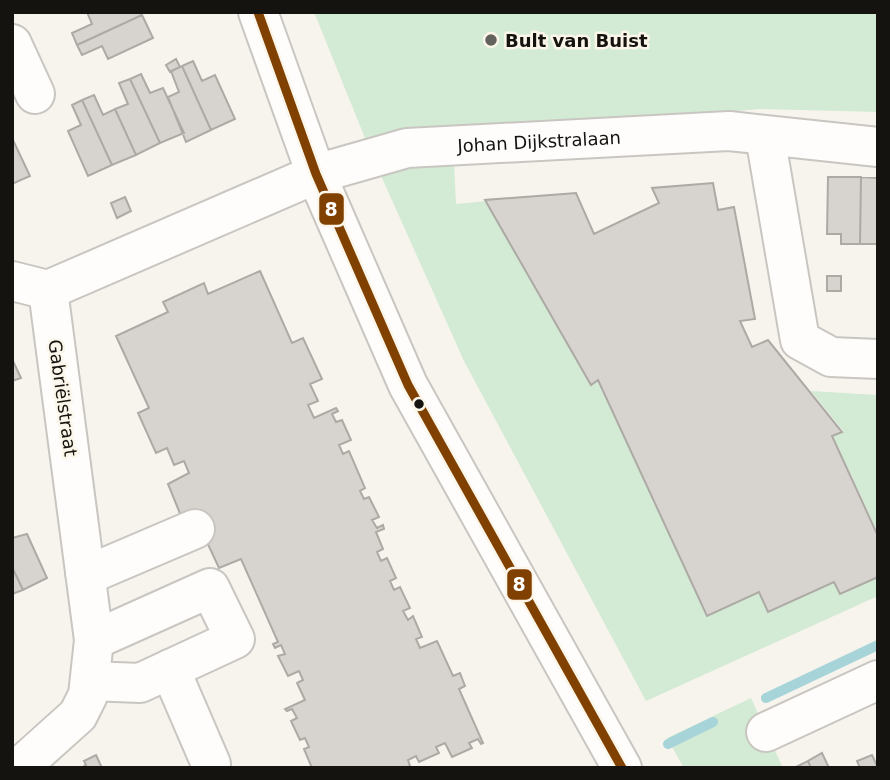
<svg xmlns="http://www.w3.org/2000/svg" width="890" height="780" viewBox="0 0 890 780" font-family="'DejaVu Sans',sans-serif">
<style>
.green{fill:#d3ead4}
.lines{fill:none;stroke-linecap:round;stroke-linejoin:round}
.stream{stroke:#a7d4d9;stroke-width:10}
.building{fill:#d7d3cf;stroke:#adaaa5;stroke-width:2}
.minor-casing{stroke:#c9c6c1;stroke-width:42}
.minor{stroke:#fefdfc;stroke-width:38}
.bus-1-casing{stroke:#fbf6e9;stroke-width:14}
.bus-1{stroke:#804000;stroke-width:9}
.poi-dot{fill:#64625d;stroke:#fbf6e9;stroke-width:2.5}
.bus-dot{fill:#15130f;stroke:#fbf6e9;stroke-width:2.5}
.labels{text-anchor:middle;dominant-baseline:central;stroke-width:5;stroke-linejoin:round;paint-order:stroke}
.poi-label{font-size:18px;font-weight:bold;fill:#15130f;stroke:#fbf6e9;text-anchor:start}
.street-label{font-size:18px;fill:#15130f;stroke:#fbf6e9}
.line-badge{stroke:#fbf6e9;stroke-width:2.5}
.badge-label{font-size:19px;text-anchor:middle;font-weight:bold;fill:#fff}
</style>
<rect width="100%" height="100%" fill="#f7f4ed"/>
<path class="green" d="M314,12H878V112L760,109L367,143Z
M454,163L456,204L487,201L593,366L760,591L769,612L836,582L842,594L878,577V596L646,701L464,361L378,169Z
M811,391L878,395V533L833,436L843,431Z
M751,698L783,768H684L667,738Z"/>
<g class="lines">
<path class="stream" d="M766,698L878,645
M668,744L713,722"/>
</g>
<path class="building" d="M87,12H140L142,15L77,45L72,33L92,24Z
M142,15L153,38L108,59L102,46L82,55L77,45Z
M176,59L180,67L170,72L166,65Z
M193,61L202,81L215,75L235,119L211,130L182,66Z
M182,66L211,130L186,142L168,97L179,92L171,71Z
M141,74L150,93L163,88L184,133L160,143L130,79Z
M130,79L160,143L136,155L115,109L128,104L119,83Z
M94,95L103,115L115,109L136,155L112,165L82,100Z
M82,100L112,165L88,176L68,131L81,125L72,105Z
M12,138L30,176L12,184Z
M828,177H861L860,244H841V234H827Z
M861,177L878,178V244H860Z
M713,183L718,210L734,207L755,319L740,321L752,347L768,340L842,432L832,436L878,536V577L840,594L834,582L768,612L759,592L707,616L598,380L591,385L485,200L576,193L594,234L659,203L652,188Z
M125,197L131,211L117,218L111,203Z
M260,271L292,343L303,338L322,379L310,384L318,401L308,405L314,418L336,408L338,411L332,414L336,422L342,420L351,440L339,445L343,454L349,451L365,488L360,491L364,499L369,497L379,517L372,520L377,528L383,525L384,529L376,532L383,549L377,552L381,561L387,558L396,578L390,581L394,590L400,587L410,608L403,611L408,620L413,616L422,637L416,639L420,648L437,641L453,676L460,673L465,686L459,689L483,743L481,744L478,739L469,743L472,748L452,757L445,743L436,747L439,753L419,762L416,756L408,760L410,766L406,768H312L304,749L309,747L305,738L300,740L291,721L297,718L292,709L287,711L285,709L305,700L297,683L303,680L299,671L288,676L278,656L285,654L281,645L275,648L273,644L278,642L241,559L219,568L192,510L181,516L168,484L189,473L184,461L174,465L167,448L156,453L138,413L149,408L116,336L168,312L163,302L204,283L208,294Z
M827,276H841V291H827Z
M12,359L21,378L12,381Z
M27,534L47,578L23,590L12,567V538Z
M12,567L23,590L12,594Z
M822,753L829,768H811L808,761Z
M96,755L102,768H81L86,765L84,761Z
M872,755L878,768H860L857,761Z
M808,761L811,768H792H794Z"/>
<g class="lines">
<g class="minor-casing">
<g id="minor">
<path d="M258,12L316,174L408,385L622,768"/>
<path d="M12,44L35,94"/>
<path d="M765,136L800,340L831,357L878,359"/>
<path d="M12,281L48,290"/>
<path d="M85,572L99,570L195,529"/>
<path d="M170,669L211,764"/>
<path d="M90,681L140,683L235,639L210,588L94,640"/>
<path d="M766,732L878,680"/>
<path id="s1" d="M19,768L78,715L88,695L94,640L48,290L316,174L407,148L729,131L878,147"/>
</g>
</g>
<use href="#minor" class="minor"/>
<g class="bus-1-casing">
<path id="bus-1" d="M258,12L316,174L408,385L622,768"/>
</g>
<use href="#bus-1" class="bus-1"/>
</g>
<circle class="poi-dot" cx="491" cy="40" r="7"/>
<circle class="bus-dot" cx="419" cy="404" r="6"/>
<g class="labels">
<g class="poi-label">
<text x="505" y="40">Bult van Buist</text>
</g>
<g class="street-label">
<text stroke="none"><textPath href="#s1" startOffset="1029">Johan Dijkstralaan</textPath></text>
<text transform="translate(63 398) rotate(82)">Gabriëlstraat</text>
</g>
</g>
<g class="line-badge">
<rect x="318" y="192" width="27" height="34" rx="7" fill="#804000"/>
<rect x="506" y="568" width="27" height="33" rx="7" fill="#804000"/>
</g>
<g class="badge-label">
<text x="331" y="216">8</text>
<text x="519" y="591">8</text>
</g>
<rect width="890" height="780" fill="none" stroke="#15130f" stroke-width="28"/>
</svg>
